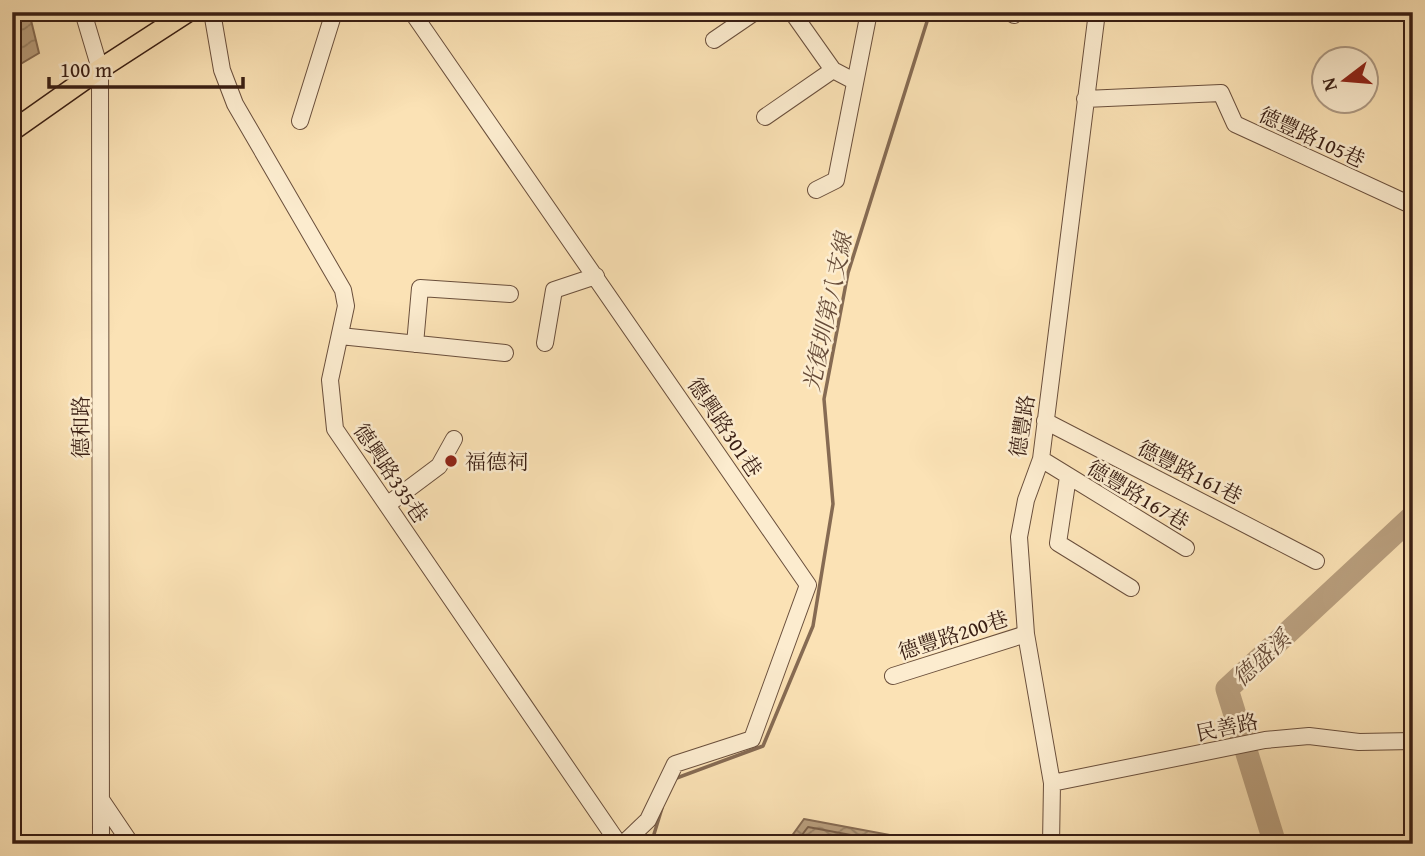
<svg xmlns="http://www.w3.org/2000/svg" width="1425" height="856" viewBox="0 0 1425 856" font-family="'Gentium Book Plus','Noto Serif TC',serif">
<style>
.water{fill:url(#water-waves);stroke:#866b53;stroke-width:2}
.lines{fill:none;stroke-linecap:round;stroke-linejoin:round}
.shore{stroke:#795e48;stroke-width:2}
.stream{stroke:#866b53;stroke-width:3.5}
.river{stroke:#b99f7e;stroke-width:23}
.minor-casing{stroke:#6a4f3c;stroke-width:18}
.major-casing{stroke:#391e13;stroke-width:22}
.minor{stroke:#fceccf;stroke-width:16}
.major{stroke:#fbe2b5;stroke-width:19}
.poi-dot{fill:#8f2418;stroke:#fceccf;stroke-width:2.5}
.labels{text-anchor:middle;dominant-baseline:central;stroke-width:5;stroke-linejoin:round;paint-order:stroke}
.street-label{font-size:21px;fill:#391e13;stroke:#fceccf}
.poi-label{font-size:21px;fill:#391e13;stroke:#fceccf;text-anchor:start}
.water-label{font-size:23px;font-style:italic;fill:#664b38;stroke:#fceccf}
</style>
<defs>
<pattern id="water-waves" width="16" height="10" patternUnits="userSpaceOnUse" patternTransform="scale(1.75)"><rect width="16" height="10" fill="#b99f7e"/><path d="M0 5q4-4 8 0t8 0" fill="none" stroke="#978166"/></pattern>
</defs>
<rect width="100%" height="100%" fill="#fbe2b5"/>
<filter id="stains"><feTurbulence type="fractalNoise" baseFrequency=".00286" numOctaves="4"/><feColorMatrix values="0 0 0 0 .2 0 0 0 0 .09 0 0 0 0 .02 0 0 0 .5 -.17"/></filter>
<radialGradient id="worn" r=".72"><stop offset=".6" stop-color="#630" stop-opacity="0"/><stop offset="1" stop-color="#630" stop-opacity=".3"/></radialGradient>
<path class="water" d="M12,12H29L39,53L12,69Z
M804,819L938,844H786Z"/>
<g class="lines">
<path class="shore" d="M795,844L808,827L899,844"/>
<path class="stream" d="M674,779L763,746L813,626L833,504L824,399L848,273L930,12
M651,844L662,808"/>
<path class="river" d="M1275,844L1227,689L1413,516"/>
<g class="minor-casing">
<path id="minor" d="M83,12L100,69L101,844
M212,12L222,70L235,104L343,290L346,306L330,380L335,429L619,844
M412,12L808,585L752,739L675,764L648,820L623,844
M792,12L833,70L854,81
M1014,15L1015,12
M714,40L755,12
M1085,99L1221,93L1235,124L1413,206
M765,117L833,70
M300,121L334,12
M816,190L836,180L869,12
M340,336L505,353
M545,343L554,290L596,276
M415,344L420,288L510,294
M1045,421L1316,561
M1041,459L1186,548
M1068,477L1058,543L1131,588
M387,505L439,466L454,439
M893,676L1026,634
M1052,783L1265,740L1309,736L1359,742L1413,741
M102,801L131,844
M1051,844L1052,783L1026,634L1019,537L1026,500L1041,459L1097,12"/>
</g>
<g class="major-casing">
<path id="major" d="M12,131L100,69L188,12"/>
</g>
<use href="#minor" class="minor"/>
<use href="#major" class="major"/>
</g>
<circle class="poi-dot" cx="451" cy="461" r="7"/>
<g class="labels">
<g class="street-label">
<text transform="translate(1312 137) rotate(25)">德豐路105巷</text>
<text transform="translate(1022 426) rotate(-81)">德豐路</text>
<text transform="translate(80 427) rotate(-90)">德和路</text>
<text transform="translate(725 427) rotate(56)">德興路301巷</text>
<text transform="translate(1190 472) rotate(27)">德豐路161巷</text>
<text transform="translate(391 473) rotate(56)">德興路335巷</text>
<text transform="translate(1138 495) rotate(31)">德豐路167巷</text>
<text transform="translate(953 635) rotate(-18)">德豐路200巷</text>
<text transform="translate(1227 727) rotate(-12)">民善路</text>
</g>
<g class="poi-label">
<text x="465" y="461">福德祠</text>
</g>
<g class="water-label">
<text transform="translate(827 312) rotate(-78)">光復圳第八支線</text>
<text transform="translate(1261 658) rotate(-43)">德盛溪</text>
</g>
</g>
<rect width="1425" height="856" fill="none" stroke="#fbe2b5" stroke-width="42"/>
<rect x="14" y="14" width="1397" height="828" fill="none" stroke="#391e13" stroke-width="3.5"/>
<rect x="21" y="21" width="1383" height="814" fill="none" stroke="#391e13" stroke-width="2"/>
<g transform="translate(1345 80) rotate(254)"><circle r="33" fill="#fceccf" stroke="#ae9a84" stroke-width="2"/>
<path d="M0-5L12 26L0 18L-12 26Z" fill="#8f2418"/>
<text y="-10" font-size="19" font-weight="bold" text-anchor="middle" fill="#391e13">N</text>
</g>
<path d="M49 77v10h194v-10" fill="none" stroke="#391e13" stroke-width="3.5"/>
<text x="60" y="77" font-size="21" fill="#391e13" stroke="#fceccf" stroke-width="5" paint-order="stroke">100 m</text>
<rect width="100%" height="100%" filter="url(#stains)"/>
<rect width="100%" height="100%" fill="url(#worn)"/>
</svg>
